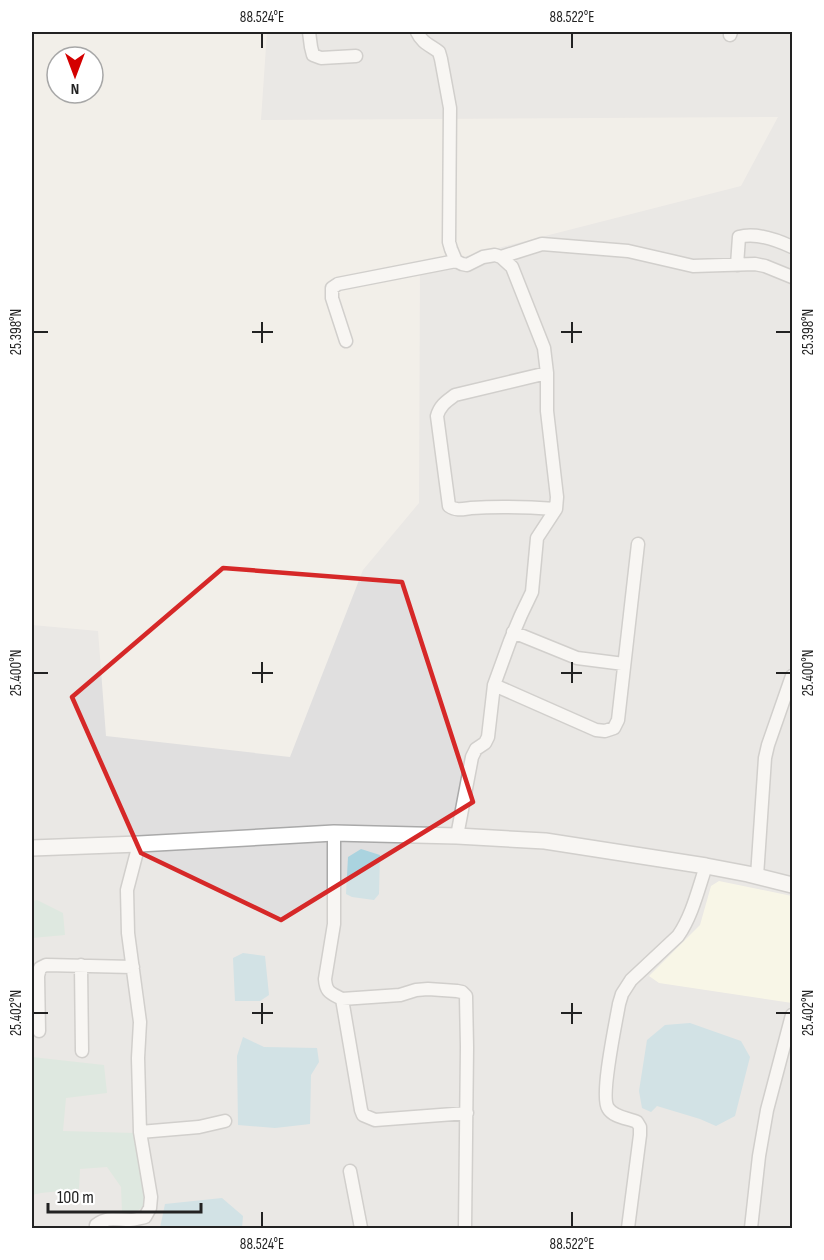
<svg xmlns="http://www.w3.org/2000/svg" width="824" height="1260" viewBox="0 0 824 1260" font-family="'Sofia Sans Condensed',sans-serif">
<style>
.residential{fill:#e0dfdf}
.education{fill:#ffffe5}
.wetland{fill:#c6e0d4}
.water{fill:#aad3df}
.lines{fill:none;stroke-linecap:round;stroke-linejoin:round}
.minor-casing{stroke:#a9a9a9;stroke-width:15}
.tertiary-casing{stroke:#a9a9a9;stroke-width:18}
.minor{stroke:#fff;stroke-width:12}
.tertiary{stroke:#fff;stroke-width:15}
.marked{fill:none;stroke:#d62828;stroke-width:4.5;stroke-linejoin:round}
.ticks{fill:none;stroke:#222;stroke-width:2}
.neatline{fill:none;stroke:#222;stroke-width:2}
.ticks-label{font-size:15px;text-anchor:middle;fill:#222}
</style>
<rect width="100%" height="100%" fill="#f2efe9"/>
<path class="residential" d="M267,32H792V1228H32V625L98,631L106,736L290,757L363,570L419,503L420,268L741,186L778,117L261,120Z"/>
<path class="education" d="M719,881L792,896V1003L659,983L649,976L700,925L711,886Z"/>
<path class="wetland" d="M37,900L63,913L65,935L32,938V901Z
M32,1057L104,1065L107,1093L66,1098L63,1131L135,1133L147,1204L137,1211L122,1212L121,1187L107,1167L80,1169L79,1189L41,1193L32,1195Z"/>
<path class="water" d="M361,849L380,855L379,894L374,900L352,897L346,894L348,857Z
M243,953L265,956L269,995L260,1001H235L233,958Z
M690,1023L741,1041L750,1057L735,1116L716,1126L700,1119L657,1106L651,1112L642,1108L639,1091L647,1040L665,1025Z
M243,1037L264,1047L317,1048L319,1062L311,1075L310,1124L275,1128L238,1125L237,1056Z
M222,1198L243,1216L242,1228H160L165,1204Z"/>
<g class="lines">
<g class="minor-casing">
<path id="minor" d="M309,32L311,47L313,55L321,58L356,56
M417,32C422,43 430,45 439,52L441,59L450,108L449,242L451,249L456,261L462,264L467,265L483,257L495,255L501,257L512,267L544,348L547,373V411L557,497L556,509L537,538L532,592L521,615L510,641L494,685L488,737L485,743L476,749L472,757L457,836
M730,35L731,32
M501,257L542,244L628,251L693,266L755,264L765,266L792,277
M737,265L739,237C756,232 777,240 792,247
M346,341L332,298V288L338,284L456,261
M547,373L455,395C447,401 440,405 437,416L449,506C456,511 463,509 471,508C500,506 528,507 556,509
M513,632L577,658L624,664
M494,685L596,730L605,731L614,728L618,720L638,544
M334,833V924L325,979C326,993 331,993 342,999L361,1110L363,1115L375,1120L467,1113
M757,876L765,758L768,745L792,676
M81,965L82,1051
M342,999L400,995L416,990L428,989L457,991L462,992L466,996L467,1047L465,1228
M39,1031L38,976L40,968L46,965L133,967
M140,1132L199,1127L225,1121
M350,1171L361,1228
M96,1228V1225C108,1216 116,1220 130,1220C135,1220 140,1218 145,1217L150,1208L151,1197L140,1132L138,1058L140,1022L128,933L127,890L139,844
M628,1228L640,1135V1127L637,1122C627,1118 613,1117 608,1108C600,1096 616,1022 619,1004L622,994L631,980L678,936C692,916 698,890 706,866
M751,1228L759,1156L767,1110L792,1015"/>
</g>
<g class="tertiary-casing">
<path id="tertiary" d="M32,848L139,844L334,833L457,836L545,841L706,866L748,874L792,885"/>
</g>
<use href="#minor" class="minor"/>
<use href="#tertiary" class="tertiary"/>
</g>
<path d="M0 0H824V1260H0ZM223,568L402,582L473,802L281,920L141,853L72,697Z" fill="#f2efe9" fill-opacity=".55" fill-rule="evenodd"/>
<path class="marked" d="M223,568L402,582L473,802L281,920L141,853L72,697Z"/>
<path class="ticks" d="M262,33V48M572,33V48M262,322V343M572,322V343M33,332H48M252,332H273M561,332H582M776,332H791M262,662V683M572,662V683M33,673H48M252,673H273M561,673H582M776,673H791M262,1003V1024M572,1003V1024M33,1013H48M252,1013H273M561,1013H582M776,1013H791M262,1212V1227M572,1212V1227"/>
<rect width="824" height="1260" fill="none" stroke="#ffffff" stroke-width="66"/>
<g transform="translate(75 75) rotate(180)"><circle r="28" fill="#ffffff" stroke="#a7a7a7" stroke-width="1.5"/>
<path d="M0-4.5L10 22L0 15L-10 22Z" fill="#d40000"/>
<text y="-9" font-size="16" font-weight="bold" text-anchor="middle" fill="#222222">N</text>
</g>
<path d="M48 1203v9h153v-9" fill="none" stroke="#222222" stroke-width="3"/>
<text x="57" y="1203" font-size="18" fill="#222222" stroke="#ffffff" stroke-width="4.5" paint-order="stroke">100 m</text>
<rect x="33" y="33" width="758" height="1194" class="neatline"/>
<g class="ticks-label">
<text x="262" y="22">88.524°E</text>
<text x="572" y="22">88.522°E</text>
<text transform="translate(808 332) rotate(-90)" y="5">25.398°N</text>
<text transform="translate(16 332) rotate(-90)" y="5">25.398°N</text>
<text transform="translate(16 673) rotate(-90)" y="5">25.400°N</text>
<text transform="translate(808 673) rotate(-90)" y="5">25.400°N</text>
<text transform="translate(808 1013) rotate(-90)" y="5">25.402°N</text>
<text transform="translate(16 1013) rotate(-90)" y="5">25.402°N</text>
<text x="262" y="1249">88.524°E</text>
<text x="572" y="1249">88.522°E</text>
</g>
</svg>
